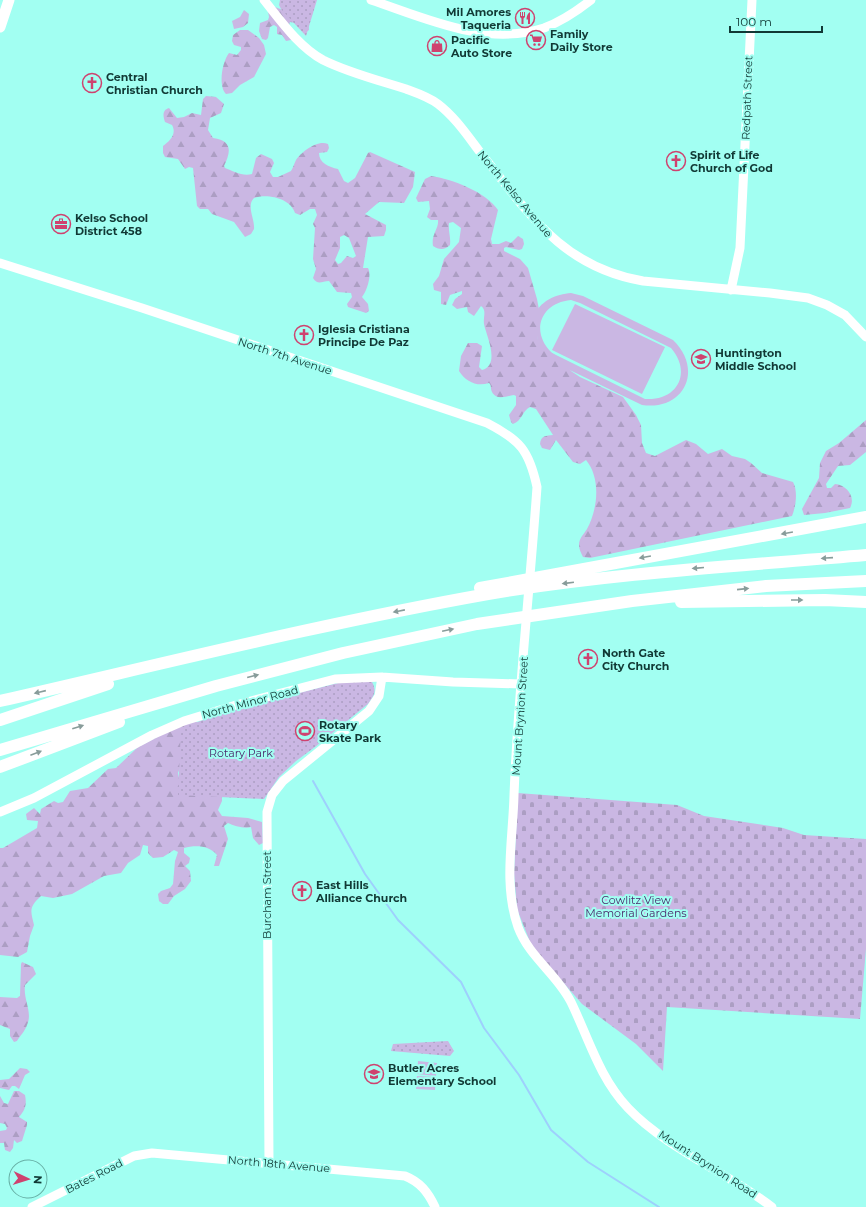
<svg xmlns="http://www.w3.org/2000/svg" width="866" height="1207" viewBox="0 0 866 1207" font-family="Montserrat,sans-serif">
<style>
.grass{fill:#cab7e3;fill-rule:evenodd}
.forest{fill:url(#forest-firs);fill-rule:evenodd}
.cemetery{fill:url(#cemetery-stones)}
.park{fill:url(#park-dots)}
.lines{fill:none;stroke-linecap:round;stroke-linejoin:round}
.stream{stroke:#9ed0fc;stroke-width:2}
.minor{stroke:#fff;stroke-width:9}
.major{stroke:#fff;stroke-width:11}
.highway{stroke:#fff;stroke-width:12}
.oneway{fill:#889c9a}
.labels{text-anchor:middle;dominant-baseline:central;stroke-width:4;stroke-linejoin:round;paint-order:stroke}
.poi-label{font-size:11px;font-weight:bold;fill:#113935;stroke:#a2fff2;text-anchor:start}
.street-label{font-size:11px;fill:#113935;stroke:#a2fff2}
.park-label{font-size:11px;fill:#4a296a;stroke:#a2fff2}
</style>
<defs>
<pattern id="forest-firs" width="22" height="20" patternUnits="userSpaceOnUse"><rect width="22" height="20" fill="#cab7e3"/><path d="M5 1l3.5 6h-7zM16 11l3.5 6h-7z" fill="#ac9ec3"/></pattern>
<pattern id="cemetery-stones" width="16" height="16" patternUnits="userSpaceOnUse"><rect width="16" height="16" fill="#cab7e3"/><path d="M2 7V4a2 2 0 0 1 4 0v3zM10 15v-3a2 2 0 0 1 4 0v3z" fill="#ac9ec3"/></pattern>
<pattern id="park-dots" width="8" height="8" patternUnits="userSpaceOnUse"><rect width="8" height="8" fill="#cab7e3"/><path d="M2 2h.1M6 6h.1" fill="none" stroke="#ac9ec3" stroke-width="1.8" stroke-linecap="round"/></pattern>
</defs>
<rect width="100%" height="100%" fill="#a2fff2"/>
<path class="grass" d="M571,293L583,296L673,340C704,370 684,411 642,405L549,360C539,352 540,349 537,336C536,331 533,323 534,318C538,301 557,294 571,293ZM571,300L580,303L671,348C692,372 678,401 645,399L552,353C530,332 540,303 571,300Z
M575,304L665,347L642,394L552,350Z
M418,1061L437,1063L436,1076L417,1074Z
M417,1076L436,1077L435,1090L416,1089Z"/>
<path class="forest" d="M275,7L308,20L309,30L306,32L295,23L290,22L289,25L291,40L286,41L282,35L277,34V27L274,25L270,27L268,38L266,40L262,39L259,31L260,23L268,20L269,17L268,11Z
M244,10L249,14L248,23L243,27L234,29L232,21L240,17Z
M240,30H248L259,38L264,45L266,54L254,77L240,85L232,93L226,94C218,86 222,62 229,53L237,55L241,50V47L234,45L232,41L233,35Z
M206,96L216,97L224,104L221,113L210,118L208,130L213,138C234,141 230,153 224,166L225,168C233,171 243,177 252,174L256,158L261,154L272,159L274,163L270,172L273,177H278L291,171C293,168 294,164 296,160C301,152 318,139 328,144L329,148L327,152L319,153C319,163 329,167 338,169L344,181L348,183L355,178L368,153L370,152L415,172L413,187L404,203L379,202L365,214L386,225V230L384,236L368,237L363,268H368C372,275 367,291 362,297L368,304L369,311L366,313L348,307L347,304L352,297L351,293L337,292L329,281C322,281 318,286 313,278L316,269L313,259L315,228L313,224L317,215L315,209H310L300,215L295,213C291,199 268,193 254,198C246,206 255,219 254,229L251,234L245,237L234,222L212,214L208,209H200L197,206L193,168L189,167L185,169L178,159L165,157L163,153V146C170,141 177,134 172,125L165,122C163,116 162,110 169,108L177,118L184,117L192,113L201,115L203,99ZM344,235L349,238L356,256L353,258L347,256L341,263L338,264L335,260L340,248V237Z
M431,176C452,179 486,192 498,210L491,239L492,244H499L506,241L511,243L518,236L523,239L524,244L522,249L519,250L506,247L504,248V251L520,259L528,268L537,299L540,315L537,327L538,340L543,347L564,361L571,371L580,377L623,397L636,415L641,425L642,443L646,453L655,456L686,440L696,444L708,454L722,449L732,456L745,459L751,463L762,473L793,482C798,491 796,506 792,516L590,558L583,557C581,553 579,549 579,545C579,538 584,534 587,529C598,509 601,478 586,460L580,464L573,462L556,440L550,450L542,448L540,444C541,435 546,436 553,435L536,409L530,407C522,411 522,421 513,424L511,422L509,415L516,405V396L514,395C507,396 497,401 492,392C490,388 492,386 489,383C477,387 466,382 459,371L461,356L468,343H477L482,346L479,367L482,370C501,365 486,335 484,324C483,317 487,310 481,306L474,316L468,312L467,307L457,309L452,305L455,299L462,294V291L450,295L446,305L441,304V292L434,290L433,284L439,276L444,259L459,242L461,228L453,222L449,223C448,231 451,237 450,245C445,250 439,250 433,246C431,234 439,229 438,220H431L427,217L430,209L429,201L418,202L416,198L425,179Z
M866,420V452L850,465L838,466L826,484L827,488H831L835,484C847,485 856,497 850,508L825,513L804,515L802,509L819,478L820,463L826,451L839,443Z
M188,721L197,722L178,773L179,778L222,796V801L218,810L222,816L248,818L262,822L263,843L259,845L253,838L251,827C245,829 234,826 228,823L224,826L228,839L219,866H214L217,855C209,845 195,845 184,848V853L190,858L189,863L185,866L190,871L191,881L185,889L174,896L168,904H163L159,901L158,894L161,891L170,888L173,884L175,861L178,852L174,850L163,857L153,858L148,853V846L143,845L140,855L128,863L121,873L104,876L72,894L53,898L41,896C28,908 31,911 34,925L30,936L27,952L18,957L0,955V848H3L37,828L38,821L27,820L26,814L34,808L40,814L41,809L54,801L58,803L63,802L70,791L88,788L108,769L116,768L138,747Z
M22,962L33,967L36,974L25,985C23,1000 33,1012 27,1025C25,1031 20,1036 17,1041L14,1042L10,1036V1029L0,1025V997L17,998L20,996L21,964Z
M20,1068L27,1069L30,1072L25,1075L19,1089L15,1086H12L9,1090L0,1088V1080L9,1079Z
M14,1091H19L25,1095C27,1105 25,1110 19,1117L27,1122V1125L22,1141L17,1143L14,1140L13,1148L10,1152L5,1150L4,1143H0V1131L6,1130L7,1128L5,1124L0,1123V1096L4,1103L8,1104Z"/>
<path class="cemetery" d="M518,793L677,805L704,816L783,828L804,835L866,839V949L860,1019L667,1007L663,1071L636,1044L582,1004L532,947L517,909L514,873Z"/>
<path class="park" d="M280,0H317L306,36L281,9L279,5Z
M346,681L372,682C377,691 374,696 368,704L315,747L296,761L279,777L264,799L178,795L181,728L231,710Z
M448,1041L454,1051L450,1056L391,1051L393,1044Z"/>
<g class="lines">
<path class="stream" d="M313,781L365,874L398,920L461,982L484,1028L519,1075L551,1130L588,1162L659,1207"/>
<path class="minor" d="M264,0C281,21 299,47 323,60C349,73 378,80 406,89C417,93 429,97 438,104C455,117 467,135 480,152C528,212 561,267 643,281L770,293L808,298L827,305L845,315L866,337
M371,0C425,18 485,47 544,28C560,22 577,11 591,0
M0,263L142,308L487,423C520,440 529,450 537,487C530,589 518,692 514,795C513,839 503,884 518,927C529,957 557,974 571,1002C589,1039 599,1077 628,1108C666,1148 728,1173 772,1207
M731,290L740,248L752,0
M0,812L34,798L152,735L184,721L236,705L335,679L382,677L453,682L521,684
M269,1163L267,812L272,795L283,781L369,711L379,696L382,677
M32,1207L134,1156L152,1153L405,1176C420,1182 428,1192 435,1207"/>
<path class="major" d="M0,27L9,0"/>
<path class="highway" d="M480,588L866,517
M681,602L825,600L866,602
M0,701C162,664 324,623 488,594C613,573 740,566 866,555
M0,720L108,684
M0,750L216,686L343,653L477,624L632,601L713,592L766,586L866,581
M0,767L119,722"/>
</g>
<defs><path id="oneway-solid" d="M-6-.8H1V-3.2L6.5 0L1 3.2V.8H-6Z"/></defs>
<g class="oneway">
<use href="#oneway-solid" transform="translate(787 533) rotate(170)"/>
<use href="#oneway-solid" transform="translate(645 557) rotate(170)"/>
<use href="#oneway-solid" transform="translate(827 558) rotate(176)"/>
<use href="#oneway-solid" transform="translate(698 568) rotate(175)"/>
<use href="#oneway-solid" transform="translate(568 583) rotate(173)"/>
<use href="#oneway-solid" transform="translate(743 589) rotate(-6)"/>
<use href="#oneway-solid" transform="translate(797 600)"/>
<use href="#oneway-solid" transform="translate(399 611) rotate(169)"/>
<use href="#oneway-solid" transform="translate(448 630) rotate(-12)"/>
<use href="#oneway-solid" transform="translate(253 676) rotate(-14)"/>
<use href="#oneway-solid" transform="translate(40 692) rotate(167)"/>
<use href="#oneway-solid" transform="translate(78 727) rotate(-17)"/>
<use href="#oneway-solid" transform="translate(36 753) rotate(-21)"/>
</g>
<defs>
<g id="restaurant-ring" transform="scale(1)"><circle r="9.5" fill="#a2fff2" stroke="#cf426f" stroke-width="1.5"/><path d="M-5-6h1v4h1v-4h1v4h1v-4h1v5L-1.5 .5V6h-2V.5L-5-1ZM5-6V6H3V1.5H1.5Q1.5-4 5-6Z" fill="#cf426f"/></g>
<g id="supermarket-ring" transform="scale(1)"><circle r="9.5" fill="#a2fff2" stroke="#cf426f" stroke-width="1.5"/><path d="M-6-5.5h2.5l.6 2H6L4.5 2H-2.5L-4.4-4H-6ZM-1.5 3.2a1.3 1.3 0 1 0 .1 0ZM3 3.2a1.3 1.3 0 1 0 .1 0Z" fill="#cf426f"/></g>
<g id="shop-ring" transform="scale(1)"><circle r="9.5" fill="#a2fff2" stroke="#cf426f" stroke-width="1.5"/><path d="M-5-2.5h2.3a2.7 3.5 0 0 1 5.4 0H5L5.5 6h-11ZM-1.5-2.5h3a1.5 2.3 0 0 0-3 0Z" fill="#cf426f"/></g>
<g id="church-ring" transform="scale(1)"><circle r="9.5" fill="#a2fff2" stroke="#cf426f" stroke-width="1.5"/><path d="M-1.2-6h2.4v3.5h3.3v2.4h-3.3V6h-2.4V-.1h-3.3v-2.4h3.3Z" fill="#cf426f"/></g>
<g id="office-ring" transform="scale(1)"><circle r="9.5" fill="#a2fff2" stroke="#cf426f" stroke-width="1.5"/><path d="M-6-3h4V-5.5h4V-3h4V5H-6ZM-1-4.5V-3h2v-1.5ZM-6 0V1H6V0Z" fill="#cf426f"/></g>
<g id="school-ring" transform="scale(1)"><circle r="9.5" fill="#a2fff2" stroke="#cf426f" stroke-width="1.5"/><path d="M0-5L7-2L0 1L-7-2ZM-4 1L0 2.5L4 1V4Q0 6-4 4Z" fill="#cf426f"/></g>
<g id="stadium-ring" transform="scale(1)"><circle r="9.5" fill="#a2fff2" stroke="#cf426f" stroke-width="1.5"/><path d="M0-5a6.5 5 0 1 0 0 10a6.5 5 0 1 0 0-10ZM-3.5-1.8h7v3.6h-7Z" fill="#cf426f"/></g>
</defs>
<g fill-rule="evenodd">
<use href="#restaurant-ring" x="525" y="18"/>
<use href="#supermarket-ring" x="536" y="40"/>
<use href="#shop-ring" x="437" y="46"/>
<use href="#church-ring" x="92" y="83"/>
<use href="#church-ring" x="676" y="161"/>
<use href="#office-ring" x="61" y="224"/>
<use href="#church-ring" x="304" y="335"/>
<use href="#school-ring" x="701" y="359"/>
<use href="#church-ring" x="588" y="659"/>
<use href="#stadium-ring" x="305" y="731"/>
<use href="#church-ring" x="302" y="891"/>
<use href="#school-ring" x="374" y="1074"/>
</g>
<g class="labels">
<g class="poi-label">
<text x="511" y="12" text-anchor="end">Mil Amores<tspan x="511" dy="13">Taqueria</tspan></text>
<text x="550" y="34">Family<tspan x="550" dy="13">Daily Store</tspan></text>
<text x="451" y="40">Pacific<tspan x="451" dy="13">Auto Store</tspan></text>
<text x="106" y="77">Central<tspan x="106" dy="13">Christian Church</tspan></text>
<text x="690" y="155">Spirit of Life<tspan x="690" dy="13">Church of God</tspan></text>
<text x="75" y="218">Kelso School<tspan x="75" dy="13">District 458</tspan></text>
<text x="318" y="329">Iglesia Cristiana<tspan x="318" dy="13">Principe De Paz</tspan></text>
<text x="715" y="353">Huntington<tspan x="715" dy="13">Middle School</tspan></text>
<text x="602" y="653">North Gate<tspan x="602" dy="13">City Church</tspan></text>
<text x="319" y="725">Rotary<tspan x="319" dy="13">Skate Park</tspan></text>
<text x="316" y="885">East Hills<tspan x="316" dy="13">Alliance Church</tspan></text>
<text x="388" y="1068">Butler Acres<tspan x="388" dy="13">Elementary School</tspan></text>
</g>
<g class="street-label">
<text transform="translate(747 98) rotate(-88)">Redpath Street</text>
<text transform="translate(515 194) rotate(50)">North Kelso Avenue</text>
<text transform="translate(285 356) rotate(18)">North 7th Avenue</text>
<text transform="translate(250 702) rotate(-15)">North Minor Road</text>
<text transform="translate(520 716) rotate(-86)">Mount Brynion Street</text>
<text transform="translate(267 895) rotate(-90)">Burcham Street</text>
<text transform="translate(279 1164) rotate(5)">North 18th Avenue</text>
<text transform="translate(708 1164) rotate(33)">Mount Brynion Road</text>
<text transform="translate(94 1176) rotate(-27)">Bates Road</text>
</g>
<g class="park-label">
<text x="241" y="753">Rotary Park</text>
<text x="636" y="900">Cowlitz View<tspan x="636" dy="13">Memorial Gardens</tspan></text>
</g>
</g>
<g transform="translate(28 1179) rotate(94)"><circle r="19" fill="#a2fff2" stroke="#68b0a6"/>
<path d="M0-3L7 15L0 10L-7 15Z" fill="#cf426f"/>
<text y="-6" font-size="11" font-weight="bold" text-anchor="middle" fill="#113935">N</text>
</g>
<path d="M730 26v6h92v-6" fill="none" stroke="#113935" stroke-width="2"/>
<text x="736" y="26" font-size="12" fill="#113935" stroke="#a2fff2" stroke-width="3" paint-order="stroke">100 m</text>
</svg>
